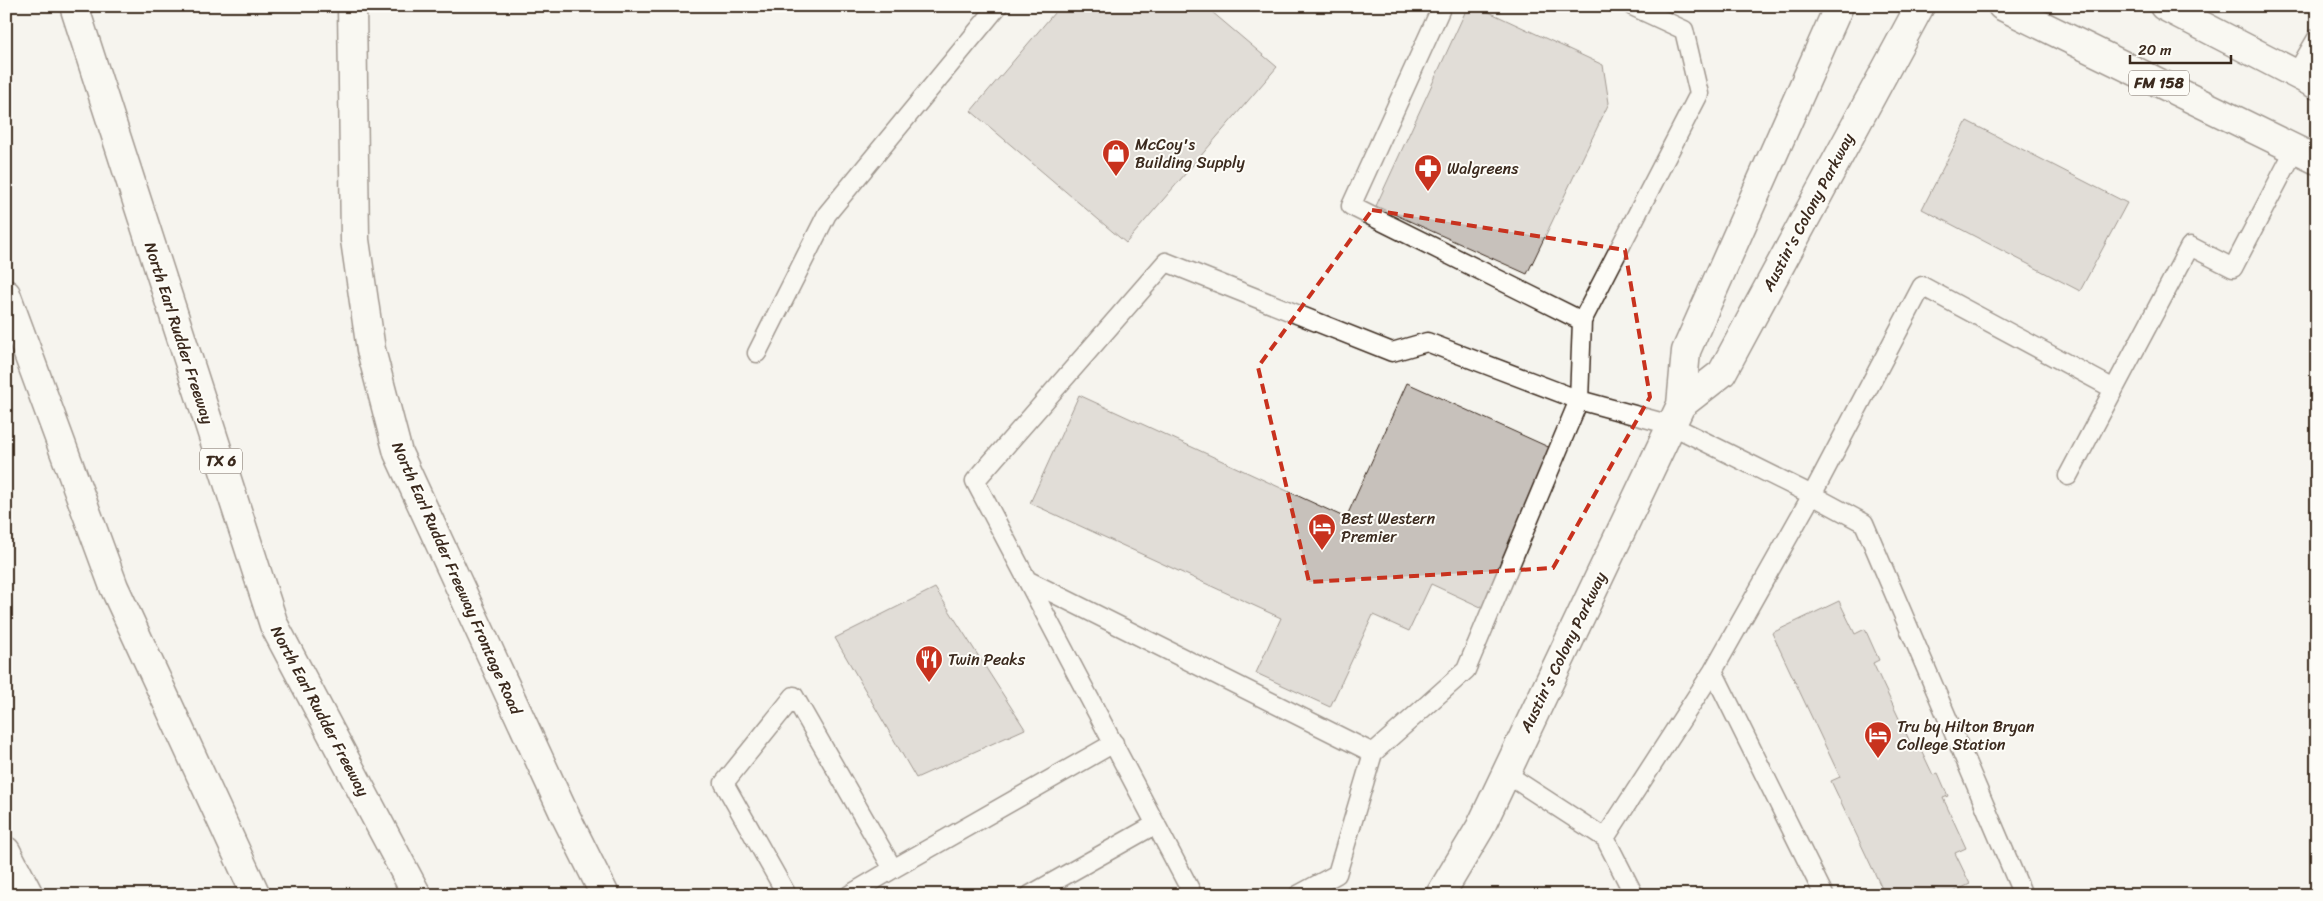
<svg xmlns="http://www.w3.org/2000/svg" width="2323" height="901" viewBox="0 0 2323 901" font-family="Sriracha,sans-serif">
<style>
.building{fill:#c7c1bb;stroke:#3b2a1e}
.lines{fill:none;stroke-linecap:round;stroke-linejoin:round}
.lane-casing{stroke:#3b2a1e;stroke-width:21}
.secondary-casing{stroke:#3b2a1e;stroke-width:31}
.primary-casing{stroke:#3b2a1e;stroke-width:31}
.highway-casing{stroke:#3b2a1e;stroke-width:31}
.lane{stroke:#fdfcf7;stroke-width:18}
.secondary{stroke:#fdfcf7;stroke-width:28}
.primary{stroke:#fdfcf7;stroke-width:28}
.highway{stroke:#fdfcf7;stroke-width:28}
.marked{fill:none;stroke:#c8321e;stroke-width:4;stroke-dasharray:10 6;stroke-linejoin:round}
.labels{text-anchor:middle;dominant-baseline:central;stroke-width:4;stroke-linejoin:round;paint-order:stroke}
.shield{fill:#fdfcf7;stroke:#75695f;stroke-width:1}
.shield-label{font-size:15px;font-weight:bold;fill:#3b2a1e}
.poi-label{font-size:16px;fill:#3b2a1e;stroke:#fdfcf7;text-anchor:start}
.street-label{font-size:16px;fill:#3b2a1e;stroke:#fdfcf7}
</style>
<rect width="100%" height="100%" fill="#f5f4ee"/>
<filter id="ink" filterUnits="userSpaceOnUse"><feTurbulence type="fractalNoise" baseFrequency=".02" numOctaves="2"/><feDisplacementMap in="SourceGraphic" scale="10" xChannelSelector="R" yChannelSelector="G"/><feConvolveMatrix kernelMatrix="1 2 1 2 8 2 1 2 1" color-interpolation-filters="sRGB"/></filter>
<g filter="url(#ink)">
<path class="building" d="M1060,6H1205L1277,67L1126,243L971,111Z
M1468,6H1476L1603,65L1609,103L1527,274L1376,206Z
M1967,121L2127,203L2080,291L1922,209Z
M1407,383L1555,450L1483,608L1431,584L1409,631L1373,615L1330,707L1256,673L1281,618L1030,503L1079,395L1346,518Z
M935,588L1025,729L916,778L835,638Z
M1839,601L1855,634L1865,629L1879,660L1873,663L1911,744L1917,741L1933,775L1938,773L1948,796L1943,798L1966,848L1955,853L1970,884L1947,895H1885L1831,781L1840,777L1772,633Z"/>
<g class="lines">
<g class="lane-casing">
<path id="lane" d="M2296,74L2317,38
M1582,321L1699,94L1684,30L1632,6
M757,353L827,214L998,6
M2068,476L2114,389
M1027,580L1373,753
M1713,671L1824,895
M1505,773L1605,838L1634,895
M1605,838L1713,671L1812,495L1864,523L2023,895
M787,895L724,783L794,696L893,869L1114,743
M849,895L893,869
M1030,895L1156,824
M1193,895L975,481L1166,262L1392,352L1427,342L1579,400L1671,425L1812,495L1922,286L2114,389L2190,246L2233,268L2295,149
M1298,895L1337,874L1373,753L1466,670L1579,400L1582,321L1351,206L1442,6"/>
</g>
<g class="secondary-casing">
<path id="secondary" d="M352,6L355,240L371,350L398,453L563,811L605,895
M1681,405L1722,373L1920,6
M6,851L29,895
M1440,895L1480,828L1681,405L1686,351L1839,6"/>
</g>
<g class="primary-casing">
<path id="primary" d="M2002,6L2317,160
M2164,6L2317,85"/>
</g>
<g class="highway-casing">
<path id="highway" d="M74,6L274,625L417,895
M6,294L114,587L256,895"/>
</g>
<use href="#lane" class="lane"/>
<use href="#secondary" class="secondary"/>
<use href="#primary" class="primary"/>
<use href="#highway" class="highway"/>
</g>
</g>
<path d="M0 0H2323V901H0ZM1372,210L1625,250L1650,397L1553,568L1309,582L1258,367Z" fill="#f5f4ee" fill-opacity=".55" fill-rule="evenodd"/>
<path class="marked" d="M1372,210L1625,250L1650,397L1553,568L1309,582L1258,367Z"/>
<defs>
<g id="shop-pin" transform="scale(1.4375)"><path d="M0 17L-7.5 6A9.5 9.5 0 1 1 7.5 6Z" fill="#c8321e" stroke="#fdfcf7"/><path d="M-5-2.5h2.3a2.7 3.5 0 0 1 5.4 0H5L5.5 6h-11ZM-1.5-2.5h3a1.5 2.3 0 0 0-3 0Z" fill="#fff"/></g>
<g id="pharmacy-pin" transform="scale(1.4375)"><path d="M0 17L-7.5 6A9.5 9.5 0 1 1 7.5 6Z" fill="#c8321e" stroke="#fdfcf7"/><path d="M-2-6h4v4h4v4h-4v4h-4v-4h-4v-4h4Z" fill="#fff"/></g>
<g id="hotel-pin" transform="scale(1.4375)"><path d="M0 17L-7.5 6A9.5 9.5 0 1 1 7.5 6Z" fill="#c8321e" stroke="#fdfcf7"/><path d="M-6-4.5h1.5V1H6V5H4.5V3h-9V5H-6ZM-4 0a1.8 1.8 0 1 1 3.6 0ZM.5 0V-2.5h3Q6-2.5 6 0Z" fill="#fff"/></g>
<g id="restaurant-pin" transform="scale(1.4375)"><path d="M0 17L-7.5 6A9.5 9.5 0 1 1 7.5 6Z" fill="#c8321e" stroke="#fdfcf7"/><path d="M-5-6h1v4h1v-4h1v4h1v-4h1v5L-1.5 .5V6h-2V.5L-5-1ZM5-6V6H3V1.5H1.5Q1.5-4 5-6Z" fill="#fff"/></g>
</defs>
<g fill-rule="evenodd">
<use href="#shop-pin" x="1116" y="153"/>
<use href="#pharmacy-pin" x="1428" y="168"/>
<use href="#hotel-pin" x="1322" y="527"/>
<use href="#restaurant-pin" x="929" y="659"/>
<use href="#hotel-pin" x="1878" y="735"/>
</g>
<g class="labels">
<g class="shield">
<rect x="2129" y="70.5" width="60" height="25" rx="4"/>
<rect x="200" y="448.5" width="42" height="25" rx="4"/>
</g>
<g class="shield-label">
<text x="2159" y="83">FM 158</text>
<text x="221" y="461">TX 6</text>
</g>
<g class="poi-label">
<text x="1135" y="144">McCoy's<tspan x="1135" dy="18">Building Supply</tspan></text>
<text x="1447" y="168">Walgreens</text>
<text x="1341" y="518">Best Western<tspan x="1341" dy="18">Premier</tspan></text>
<text x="948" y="659">Twin Peaks</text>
<text x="1897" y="726">Tru by Hilton Bryan<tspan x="1897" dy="18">College Station</tspan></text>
</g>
<g class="street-label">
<text transform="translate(1808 212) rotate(-62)">Austin's Colony Parkway</text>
<text transform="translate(179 333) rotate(72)">North Earl Rudder Freeway</text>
<text transform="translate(457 578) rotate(66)">North Earl Rudder Freeway Frontage Road</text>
<text transform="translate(1563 652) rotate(-64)">Austin's Colony Parkway</text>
<text transform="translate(320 711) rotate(62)">North Earl Rudder Freeway</text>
</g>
</g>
<rect width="2323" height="901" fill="none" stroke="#fdfcf7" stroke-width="25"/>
<rect x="12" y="12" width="2298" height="876" fill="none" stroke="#3b2a1e" stroke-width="2" filter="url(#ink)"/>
<path d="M2130 55v8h101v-8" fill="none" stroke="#3b2a1e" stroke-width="2.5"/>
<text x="2138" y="55" font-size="15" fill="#3b2a1e" stroke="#fdfcf7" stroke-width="4" paint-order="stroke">20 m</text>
</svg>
